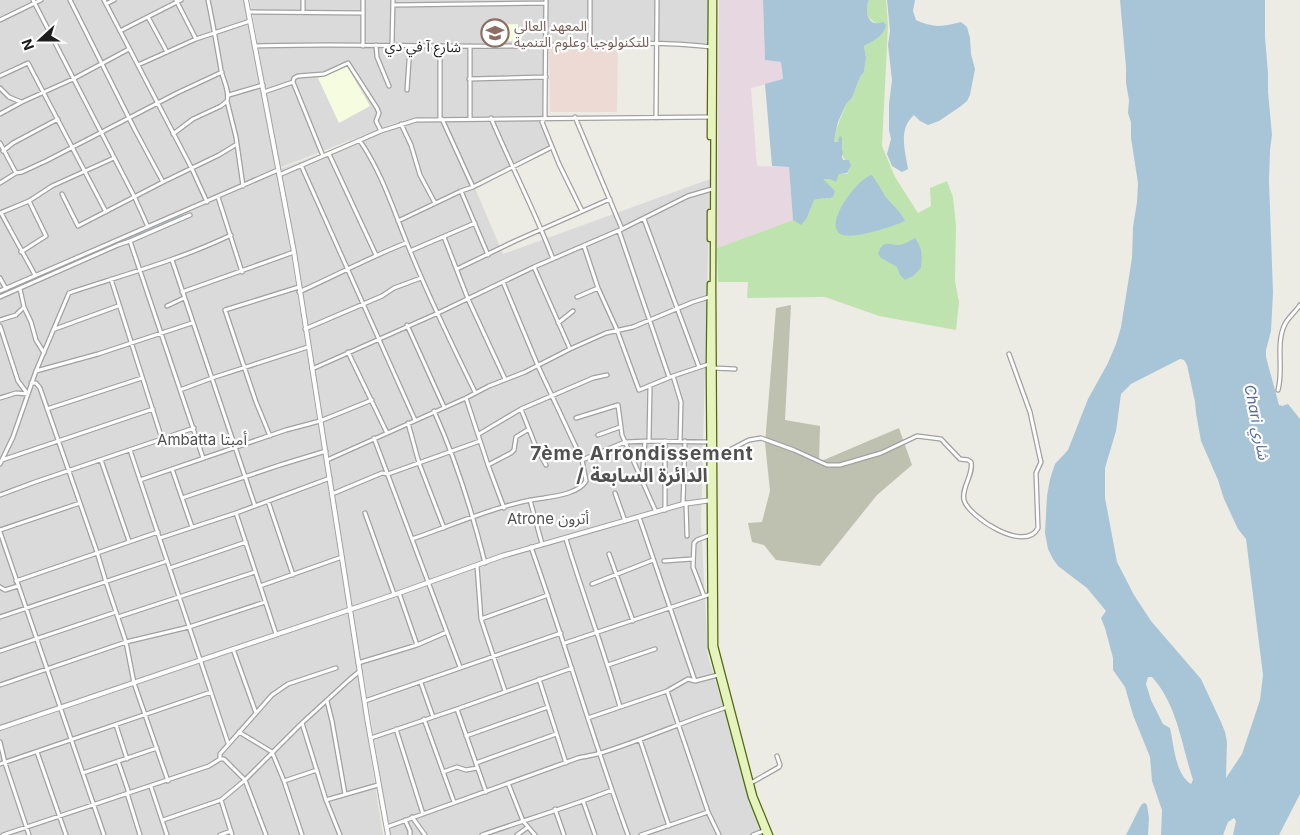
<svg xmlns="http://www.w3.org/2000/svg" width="1300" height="835" viewBox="0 0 1300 835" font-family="Inter,'Noto Sans Arabic',sans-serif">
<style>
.residential{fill:#dbdada}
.commercial{fill:#eddad5}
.industrial{fill:#e6d7e0}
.education{fill:#f6fcdf}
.construction{fill:#bec1b0}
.grass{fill:#bfe3ae}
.water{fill:#a8c4d7;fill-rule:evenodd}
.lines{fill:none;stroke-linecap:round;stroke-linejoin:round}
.canal{stroke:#a8c4d7;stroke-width:3}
.minor-casing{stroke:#a1a1a1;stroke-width:5.5}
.tertiary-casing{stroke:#a1a1a1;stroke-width:6}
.secondary-casing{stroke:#4f690f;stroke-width:7}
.minor{stroke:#fff;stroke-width:3}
.tertiary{stroke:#fff;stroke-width:4}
.secondary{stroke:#e6f3bc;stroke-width:4.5}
.labels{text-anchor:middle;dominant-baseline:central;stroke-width:4.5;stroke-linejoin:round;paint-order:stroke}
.education-label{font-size:14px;fill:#785e54;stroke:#fff;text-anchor:start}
.street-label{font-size:14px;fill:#1d1d1d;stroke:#fff}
.water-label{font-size:15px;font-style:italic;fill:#536da3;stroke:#fff}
.neighbourhood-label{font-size:15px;fill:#505050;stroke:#fff}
.district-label{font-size:19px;font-weight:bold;letter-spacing:1px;fill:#505050;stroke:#fff}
</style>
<rect width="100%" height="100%" fill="#edece4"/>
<path class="residential" d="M0,0H246L278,172L383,835H0Z
M250,0H711L710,46L605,44L545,46V116L424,117L392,124L279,168Z
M540,118L554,147L475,188L503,254L710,179L701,523L708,656L763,835H390L280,169L381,131L416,120Z"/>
<path class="commercial" d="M590,46L618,48L617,112H550L549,48Z"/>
<path class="industrial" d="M719,0H763L765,60L781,62L783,80L751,88L757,166L789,167L793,220L717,248Z"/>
<path class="education" d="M518,24V41H490V25Z
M347,66L370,106L339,123L318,78Z"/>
<path class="construction" d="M791,305L785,420L820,426L819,462L899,428L912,465L877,495L820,566L776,560L764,545L752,542L748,523L762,522L770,491L765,443L776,308Z"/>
<path class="grass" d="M869,0H886L888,25L882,146L895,177L918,213L931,206L930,188L947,181L953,197L956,225L955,281L959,302L956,330L879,316L825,297L747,298L748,282H718L717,248L793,220L801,224L807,218L814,200L820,198L828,199L823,179L838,177L839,173L847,174L851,166C841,158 841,153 842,141L834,142L836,130L846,104L852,98L860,77L864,72L866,58L864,46L881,35L879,24C867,20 864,11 869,0Z"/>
<path class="water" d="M763,0H869C864,11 868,28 883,22L886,25C884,36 873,41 864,46L866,58L864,72L860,77L852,98L846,104L838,122L836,130L834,142H838L840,135L842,138V150L843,152L842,157L843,160H849L851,166L847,173L839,174L836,182L830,179H823L835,191L833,197C826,200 821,197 814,200L807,218L801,225L793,220L789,167L772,166L765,84L783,79L781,62L765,60Z
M887,0H915L913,11L916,20C934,28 942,27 961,22L967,27L970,38L971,54L975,69L970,95L967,101L961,106L939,121L928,125L920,121L914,115C898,129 905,150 908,169L902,172L892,166L887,154L891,139L889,130V104L892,80L888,45L890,31Z
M1120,0H1265V37L1268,73V92L1272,135L1270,150L1269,181L1273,293L1271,331L1266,350V357L1279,405L1282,406L1288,404L1300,419V794L1279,835H1233L1236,821L1234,818L1228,822L1223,835H1161L1162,810L1152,781L1150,757L1133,715L1125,687L1113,670V658L1105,628L1101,618L1106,611L1087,588L1058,566L1053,559L1048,549L1045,533L1047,496L1050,479L1055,464L1068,450L1088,399L1108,363L1116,344L1121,327L1132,258L1133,227L1137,202L1138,183L1131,138V122L1128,113L1129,100L1126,83V67ZM1180,359L1184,360L1187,365L1195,402L1196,413L1201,441L1218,480L1224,499L1238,529L1246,539L1263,675L1260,700L1242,754L1226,778L1227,742L1225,732L1221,722L1201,679L1151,621L1134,595L1117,562L1105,498V468L1116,431L1121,394L1131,384ZM1148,677H1152C1177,704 1182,746 1193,780L1191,784C1175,774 1174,745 1170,728L1163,724L1151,700L1146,684Z
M872,175C877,182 881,189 885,196C892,205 900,210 905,221C894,226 848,242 839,233C825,221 859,177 872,175Z
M915,238C923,249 922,256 921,268L913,276L905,280L900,275L897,267L881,258L878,254C884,236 891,248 903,244C907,243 911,240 915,238Z
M1145,803L1147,805L1149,818L1148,835H1126L1140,807L1142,804Z"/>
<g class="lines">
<path class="canal" d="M119,242L181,215
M89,255L116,244
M0,294L87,256"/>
<g class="minor-casing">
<path id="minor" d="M33,0L135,198L148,227
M70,0L135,130L163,182
M104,0L192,169L207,202
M176,0L196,39
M208,0C213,23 217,47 221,70C223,80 230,91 227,101L236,137L243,186
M363,0V46
M546,0L545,106V118L542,122L559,164L582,211
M590,0V44
M106,4L114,0
M393,5L546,3
M249,12L363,13
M303,12V0
M148,17L167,52
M0,20L41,0
M120,31L181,0
M376,45L377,57L389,86
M392,45L393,0
M255,46C340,43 425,47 510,46C577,46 645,39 712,47
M440,46V119
M470,46V118
M138,65L196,39L250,21
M0,76L28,63L106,212
M469,79L546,77
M0,88L9,97L21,102
M407,90L410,46
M264,92L293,82
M229,95L263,85
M0,114L22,102L73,79L129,49
M575,117L622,229
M491,118C511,166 535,211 553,259
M656,118L657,0
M442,119L473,187
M401,124L411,145L420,175L435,203
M173,134L193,119L221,106L227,101
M360,141C383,174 395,215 411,253C430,300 453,347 475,392
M0,143L16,173
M3,151L13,143L58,119
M329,154L376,255
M323,156L293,82L294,78L298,76L324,74L348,63L377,108L379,113L376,121L381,131
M301,165L415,420
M279,175L381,131L416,120L709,117
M0,183L16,173L22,172L46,161L177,93L222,72
M461,191L488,255
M62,194L78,226L163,182L219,155L237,144
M218,197L242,272
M0,213L29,201L52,186L114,158
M1,213L35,275
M644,219L699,367
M398,221L461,191L473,187L552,147
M619,231L669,377
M444,237L468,299L505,379
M130,241L190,215
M118,245L130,241L203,458
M584,246L598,288L617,330L639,390L673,376L709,364
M410,251L475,223
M21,252L46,236L29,201
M172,260L255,506
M534,267L570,349
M457,269L515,241L610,199
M0,278L6,289
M111,279L162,439
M20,289L24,307L31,322L36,340L44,353
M0,291L278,170
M182,292L294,252
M299,292C335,276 370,257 406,243
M0,297L118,245
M577,297L598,288
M167,306L184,298
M0,320L16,315L24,307
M558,323L573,311
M407,325L444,407
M0,326L18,381L27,393
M55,329L118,306
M305,329L382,296L394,288L421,278
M348,352L387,433
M713,368L735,369
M312,369L438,313L534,267L622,229L688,196L712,189
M36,371L98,354L192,323
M673,376L681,402L680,441
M31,383H36L40,388L97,552L106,582L126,642L134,683L168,781
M180,390L212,378L308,347
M1278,390C1284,369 1275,344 1285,324C1288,318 1296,311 1300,305
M0,398L16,393L28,394
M466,398L488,465L504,508
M47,409L142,378
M521,409L536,447L546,465
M434,411C456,460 472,511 485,563
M576,418L618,405L622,435L656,512
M408,423L419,463L444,528
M479,434L521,409L593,378L607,375
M598,435L620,427
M270,436L256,402L225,310L299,287
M374,438L460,667
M649,441L650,387
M665,441V510
M130,450L228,743
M714,458L749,440L761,438L794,450L827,465H840L881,453L917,436L941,439L960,459L968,460L971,462C974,474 961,488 964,500C968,516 1025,554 1038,528L1036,473L1041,462L1040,458L1030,412L1009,354
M2,460L153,409
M101,460L129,541
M327,460L466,398L489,386L525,372L570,349L606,333L633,327L693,302L709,297
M582,460L625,442L649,441L709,442
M0,464L13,437L36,371L69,293C123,275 179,260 231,235
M488,465L511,453L514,450L516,437L529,429
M172,469L192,527
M642,479L645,441
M140,480L286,430L320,421L372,400
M615,493L625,521
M332,494L382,473L388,474L480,441
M0,495L35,482L194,428
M182,498L280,465L326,451
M530,500L542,544
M268,501L293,575
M686,503L687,536
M683,504L685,441
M236,513L276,634
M365,513L394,594
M639,517L695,681
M0,530L80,503
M0,532L104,835
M160,538L236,513L330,478
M412,539C453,525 502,503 544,498C557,496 579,493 586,481L582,460L538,366L503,282
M566,539C583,595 604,650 620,707
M531,547C565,643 593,740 628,835
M609,554L633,621
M664,561L692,559
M477,566L481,619L505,691
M170,568L246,542
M16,581L158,532
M592,584L653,560
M260,586L342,557
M0,587L5,590L18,586
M399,593L417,645
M704,596L693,567L694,543L697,540L710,535
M0,617L167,561
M118,617L255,572
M481,619L548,595
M565,643L711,594
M233,649L256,713
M0,651L116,612
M358,663L417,645L447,632
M608,665L655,649
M539,679L566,763
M421,683L433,717
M0,685L126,642L189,627L265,602
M667,691L708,812L719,835
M327,701L332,721L345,794
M365,701L561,633
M457,709L486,792
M588,718L667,691L688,679L695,681L718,675
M424,719L454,802
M302,723L326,800L340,835
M116,725L127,759
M396,729L423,814
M239,732L272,752L284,781L302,835
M466,736L548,707
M371,738L457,709L572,668
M640,740L669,826
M0,742L5,763L29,835
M37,752L66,835
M220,759H224L245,780L266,835
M118,761L129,793
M476,763L556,734
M0,764L211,692
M443,772L457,767L466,770L477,768
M83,773L157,748
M284,781L317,770
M508,783L523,821L535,835
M751,783L779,767L780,765L777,756
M151,787L167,835
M127,793L140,835
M221,800L232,835
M326,800L378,785
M583,801L595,835
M555,809L564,835
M412,817L425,835
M163,820L221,800L245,780L302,723L349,680L360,671
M405,820L410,831V835
M387,827L578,758C586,756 594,755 601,753C643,740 685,721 727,707
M3,835L209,766L220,759V754L272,695L288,684L336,668
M220,835L231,831
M482,835C525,820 569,807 612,790
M517,835L528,827
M641,835L708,812
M753,835L766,830"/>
</g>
<g class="tertiary-casing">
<path id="tertiary" d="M246,0L294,252L368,724L388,835
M0,728L399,593L502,556L683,504L712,500"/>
</g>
<g class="secondary-casing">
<path id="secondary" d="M714,0L713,287L715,646L754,796L770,835
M710,137L711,0
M710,239V212
M710,284L709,364L711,647L751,797L766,835"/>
</g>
<use href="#minor" class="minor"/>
<use href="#tertiary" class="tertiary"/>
<use href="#secondary" class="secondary"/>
</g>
<defs>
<g id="university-ring" transform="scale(1.4375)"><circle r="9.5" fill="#fff" stroke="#8d6e63" stroke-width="1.5"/><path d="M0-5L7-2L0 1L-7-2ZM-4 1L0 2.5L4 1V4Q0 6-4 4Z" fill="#8d6e63"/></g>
</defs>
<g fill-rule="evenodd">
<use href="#university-ring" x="495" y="33"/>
</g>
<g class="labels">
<g class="education-label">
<text x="514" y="25">المعهد العالي<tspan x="514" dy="16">للتكنولوجيا وعلوم التنمية</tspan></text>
</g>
<g class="street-label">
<text transform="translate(423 46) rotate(1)">شارع آ في دي</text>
</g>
<g class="water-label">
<text transform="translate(1257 422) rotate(79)">Chari شاري</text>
</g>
<g class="neighbourhood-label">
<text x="202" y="439">Ambatta أمبتا</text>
<text x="548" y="518">Atrone أترون</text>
</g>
<g class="district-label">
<text x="642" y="453">7ème Arrondissement<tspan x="642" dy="22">/ الدائرة السابعة</tspan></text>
</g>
</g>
<g transform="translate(40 40) rotate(249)" stroke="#ffffff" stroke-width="4" paint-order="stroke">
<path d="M0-4L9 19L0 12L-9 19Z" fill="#1d1d1d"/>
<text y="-8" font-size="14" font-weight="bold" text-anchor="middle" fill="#1d1d1d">N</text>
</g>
</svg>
